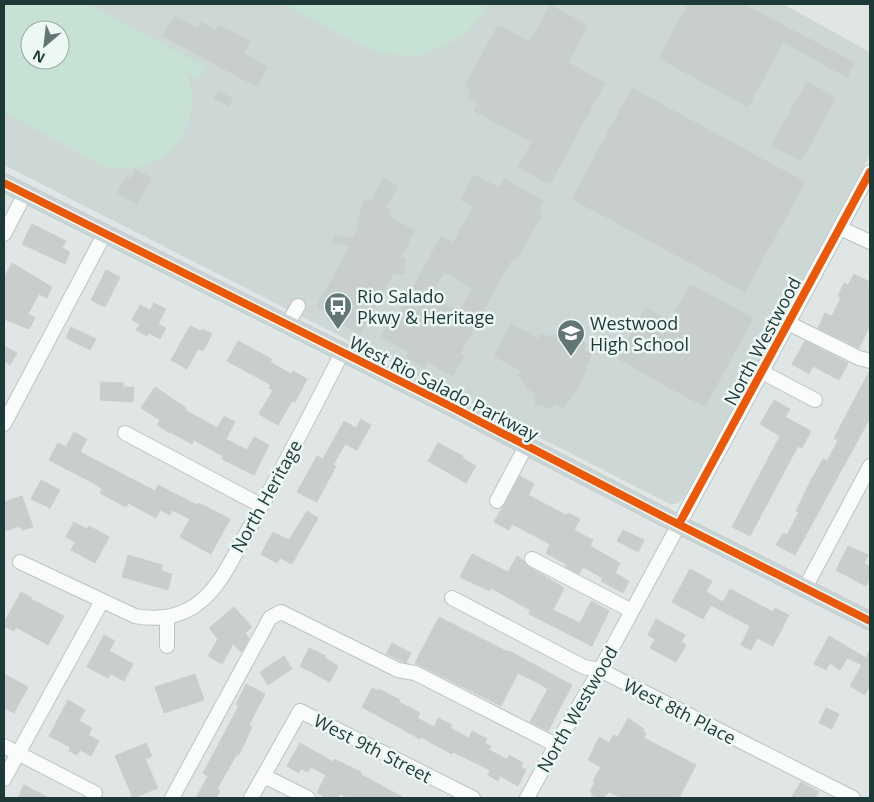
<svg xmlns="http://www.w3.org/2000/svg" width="874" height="802" viewBox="0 0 874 802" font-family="'Open Sans',sans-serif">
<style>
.built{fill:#cdd8d6;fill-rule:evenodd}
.green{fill:#c7e1d5;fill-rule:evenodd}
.building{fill:#c7cecc;stroke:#c9cfce;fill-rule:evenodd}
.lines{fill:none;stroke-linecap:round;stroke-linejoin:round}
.minor-casing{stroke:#bdc3c2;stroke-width:16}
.major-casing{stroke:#bac4c3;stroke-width:19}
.minor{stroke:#fafbfb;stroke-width:14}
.major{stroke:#cbd4d4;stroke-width:18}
.cycleway-casing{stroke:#edf7f4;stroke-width:11}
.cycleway{stroke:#e8590c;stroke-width:8}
.labels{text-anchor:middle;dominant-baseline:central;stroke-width:5;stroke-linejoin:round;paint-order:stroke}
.poi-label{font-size:18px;fill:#1d3a39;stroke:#edf7f4;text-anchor:start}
.street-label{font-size:18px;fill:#1d3a39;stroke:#edf7f4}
</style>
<rect width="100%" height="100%" fill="#e0e6e5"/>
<path class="built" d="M4,4H783L870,52V155L686,494L680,502L676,504H670L4,165ZM30,30H60V60H30Z"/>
<path class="green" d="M4,4H89L205,67L198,80L187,74C189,81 192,90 192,97C192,129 171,161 138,167C126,170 115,168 103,166L4,112ZM30,30H60V60H30Z
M283,4H487L477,21L463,36L442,47L417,56L381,53L358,44Z"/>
<path class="building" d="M688,4H743L855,63L847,77L783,42L748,107L659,58Z
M550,5L588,26L568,63L605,83L550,184L518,167L532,142L474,111L478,103L467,97L471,90L465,86L498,25L530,42Z
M174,16L198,29L201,22L216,30L219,25L250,41L243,53L268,67L257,87L163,36Z
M807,82L836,98L801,161L771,145Z
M632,88L805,182L745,292L572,199Z
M218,90L233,99L229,106L214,98Z
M135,169L152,178L137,204L117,193L126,177L130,179Z
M474,175L500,188L504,179L508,181L543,201L539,207L541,216L518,257L510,262L460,354L464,356L453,376L428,362L425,368L406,357L409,352L381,337L392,317L396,319L441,236L453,243L473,207L461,200ZM444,272L472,288L459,312L430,297Z
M383,178L398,186L386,207L390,209L387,215L415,231L400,258L405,259L404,274L394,273L360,334L343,325L345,322L317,306L350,246L333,243L335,235L353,238L357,230L360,212L362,206L366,199L371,201Z
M32,224L66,241L62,248L70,252L65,264L22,244Z
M12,263L52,287L47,298L39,294L28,314L35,318L29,329L4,319V278Z
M106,270L120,277L105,307L91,300Z
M854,274L870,282V325L859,348L818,328L825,313L832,316L841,297L838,296L844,283L848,285Z
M690,284L753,318L705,407L618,359L645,308L670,321Z
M154,303L166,309L158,324L166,328L160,339L149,333L147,336L136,330L140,324L132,320L140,305L150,310Z
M511,324L540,340L539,334L553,337L554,334L566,340L573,333L586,344L584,352L592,353L581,382L576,392L562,408L557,403L551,408L535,404L536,394L525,387L526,385L518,374L522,372L494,356Z
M190,326L201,331L202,329L212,334L203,351L198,349L187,369L171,360Z
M71,327L96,339L90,350L66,338Z
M238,341L272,359L270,362L291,374L293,371L307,379L295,402L292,401L278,425L259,414L273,390L269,388L271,385L227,361Z
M805,341L848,363L839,380L813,366L809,374L792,364Z
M4,346L17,353L10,365L4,361Z
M870,370V418L795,555L776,545L783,533L787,535L799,512L796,511L811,480L823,459L827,461L838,441L834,438Z
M101,382L123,383V387H134L133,402L100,400Z
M155,387L186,408L185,410L217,428L224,416L235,422L226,439L247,450L254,437L269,445L254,475L222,459L223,456L194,440L192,444L170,432V433L157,425L160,420L141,408Z
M774,400L790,409L785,417L811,431L802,448L798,446L750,536L732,527L780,436L760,424Z
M361,419L371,425L357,450L345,444L333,465L336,466L317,502L297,492L317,456L323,459L344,421L356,428Z
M74,432L87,439L80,452L155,491L158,485L197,505L199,503L230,519L211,554L180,537L190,519L172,510L170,515L160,510L156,518L128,503L126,507L100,493L102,489L97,485L49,460L58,443L66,447Z
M438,443L463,456L462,458L476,466L466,483L428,461Z
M520,476L534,484L528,495L566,515L568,513L580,519L574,530L593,540L590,546L620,563L615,573L629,581L623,593L601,581L603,578L583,567L579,574L566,567L567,565L546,553L550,544L512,524L509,530L494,522Z
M41,480L60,490L50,508L31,499Z
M22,496L33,527L22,530L20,526L4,531V502Z
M307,511L318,518L292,564L280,558L277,563L261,554L273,532L289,540Z
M74,522L87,529L89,526L109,537L95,563L71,550L75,542L66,537Z
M623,530L644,540L638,552L617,541Z
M848,546L868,555L864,563L870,567V578L866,586L836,570Z
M472,554L508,572L517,556L523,560L528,566L564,588L553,610L580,623L591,601L609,611L592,646L529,614L530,610L491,588L490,591L460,577Z
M128,555L162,565L161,571L172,574L168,590L122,577Z
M690,569L712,581L706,592L723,602L730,589L773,612L775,608L789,615L773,646L757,638L751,650L741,645L750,626L711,605L703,619L672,602Z
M21,592L32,598L31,599L64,616L48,645L16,627L14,631L4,626V623Z
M234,607L252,627L245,633L249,638L243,650L241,652L233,644L222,664L208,656L218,639L209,628Z
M439,617L508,652L509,651L572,685L548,731L530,722L548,689L540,684L518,673L501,706L415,663Z
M656,619L685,635L681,642L686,645L676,662L650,648L655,639L648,635Z
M104,635L115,641L109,651L133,664L124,681L111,674L108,678L87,667Z
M829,636L866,658L870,650V686L865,695L850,686L862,665L847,658L840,670L830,663L826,670L814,664Z
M392,643L411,653L406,663L386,654Z
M309,648L326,656L325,658L338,666L330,682L300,666Z
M284,656L292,669L268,685L260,672Z
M4,674L28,687L14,713L4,708Z
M195,674L204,700L164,713L155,687Z
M246,684L265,694L249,725L252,727L239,755L237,754L217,789L220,791L216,798H196L208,776L203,773L239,706L236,704Z
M372,688L378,691L379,689L400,700L399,702L420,713L417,718L434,727L438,718L452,725L450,728L469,738L472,731L487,739L484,743L491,746L489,750L507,759L509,755L523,763L521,767L526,770L518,786L500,776L498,781L488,775L490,770L453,752L452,754L421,737L420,739L362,707Z
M68,700L85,710L79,721L92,728L88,735L99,741L91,756L80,750L77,755L69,751L70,747L49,736Z
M826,708L839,714L832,729L819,723Z
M628,718L644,729L643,732L646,733L644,738L696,765L679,798H622L609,792L603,798H598L591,795L593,793L590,792L595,782L593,781L601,767L588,760L599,737L609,743L613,735L618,737Z
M146,743L152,756L145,759L158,788L133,798L115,756Z
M300,743L333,762L334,759L361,772L360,774L404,798H349L340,794L338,798H327L317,793L326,775L311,767L308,772L301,769L299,773L287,766Z
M801,782L819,792L815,798H791Z
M24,785L49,798H18Z"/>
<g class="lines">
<g class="minor-casing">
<path id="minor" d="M840,228L870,242
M4,234L25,194
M788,323L859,358L870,361
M287,325L298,306
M762,372L815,400
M4,424L105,233
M125,433L262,506
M497,501L526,446
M532,559L632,611
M20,562L135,616C156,620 177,618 196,605C220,588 232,559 246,534C279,475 311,414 342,353
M805,588L870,466
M452,598L584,667L600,670L853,798
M167,646V618
M4,746L95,793
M264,776L308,798
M4,779L102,601
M172,798L270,618L281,612L398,670L415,673L556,745
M251,798L300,711L473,798
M527,798L556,745L600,670L870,172"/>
</g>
<g class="major-casing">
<path id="major" d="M4,183L448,405L666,518L870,621"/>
</g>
<use href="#minor" class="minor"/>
<use href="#major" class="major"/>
<g class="cycleway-casing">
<path id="cycleway" d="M4,183L448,405L666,518L870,621
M679,524L870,172"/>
</g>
<use href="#cycleway" class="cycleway"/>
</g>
<defs>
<g id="bus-pin" transform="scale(1.4375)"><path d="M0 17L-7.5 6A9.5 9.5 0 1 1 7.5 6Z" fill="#617675" stroke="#edf7f4"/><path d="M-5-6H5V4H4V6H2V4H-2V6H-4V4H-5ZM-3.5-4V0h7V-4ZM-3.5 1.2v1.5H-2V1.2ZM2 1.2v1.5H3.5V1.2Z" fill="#fff"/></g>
<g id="school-pin" transform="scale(1.4375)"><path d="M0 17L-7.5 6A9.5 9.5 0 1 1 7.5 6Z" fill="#617675" stroke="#edf7f4"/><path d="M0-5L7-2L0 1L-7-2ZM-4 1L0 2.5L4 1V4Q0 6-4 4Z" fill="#fff"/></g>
</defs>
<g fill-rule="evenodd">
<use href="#bus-pin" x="338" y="306"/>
<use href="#school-pin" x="571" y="333"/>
</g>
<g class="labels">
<g class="poi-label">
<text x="357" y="296">Rio Salado<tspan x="357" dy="21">Pkwy &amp; Heritage</tspan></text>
<text x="590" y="323">Westwood<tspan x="590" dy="21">High School</tspan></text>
</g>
<g class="street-label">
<text transform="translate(762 341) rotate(-62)">North Westwood</text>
<text transform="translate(444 388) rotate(27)">West Rio Salado Parkway</text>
<text transform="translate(266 496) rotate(-61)">North Heritage</text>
<text transform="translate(577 709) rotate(-60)">North Westwood</text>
<text transform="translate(680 711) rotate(27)">West 8th Place</text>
<text transform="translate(373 748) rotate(27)">West 9th Street</text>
</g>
</g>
<rect width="874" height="802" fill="none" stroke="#1d3a39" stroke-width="10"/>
<g transform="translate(45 45) rotate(208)"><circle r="24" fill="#edf7f4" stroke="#9aaba9"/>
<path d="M0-4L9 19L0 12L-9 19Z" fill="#617675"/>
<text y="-8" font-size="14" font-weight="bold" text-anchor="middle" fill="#1d3a39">N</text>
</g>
</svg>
